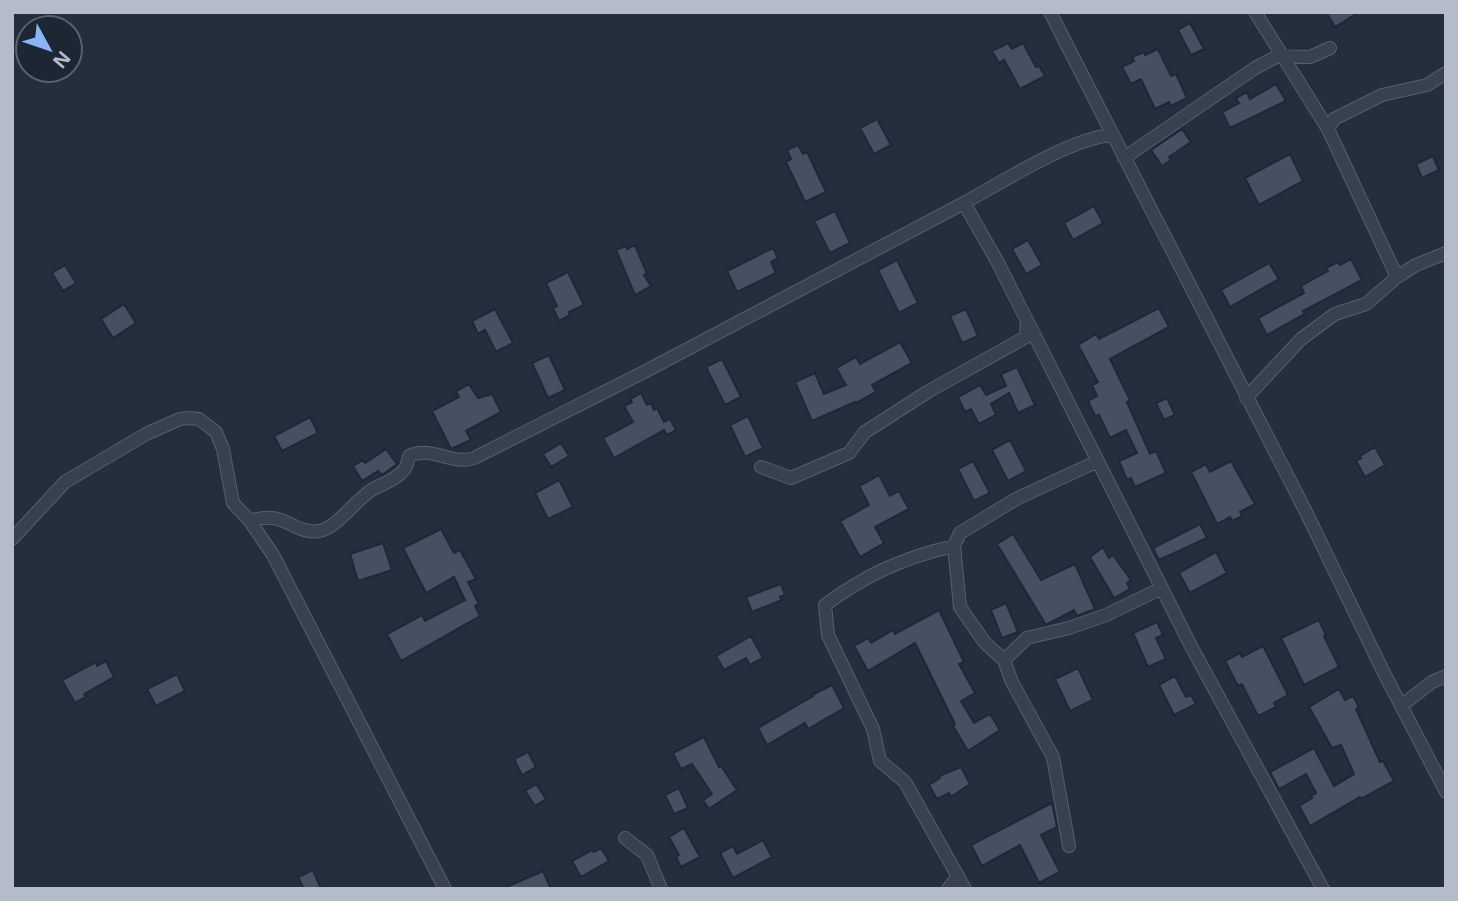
<svg xmlns="http://www.w3.org/2000/svg" width="1458" height="901" viewBox="0 0 1458 901" font-family="'Open Sans',sans-serif">
<style>
.building{fill:#455162;stroke:#1f2835;stroke-width:2}
.lines{fill:none;stroke-linecap:round;stroke-linejoin:round}
.street-casing{stroke:#565f6c;stroke-width:14}
.street{stroke:#38414e;stroke-width:12}
</style>
<rect width="100%" height="100%" fill="#242f3e"/>
<path class="building" d="M1326,12H1359L1335,27Z
M1190,23L1204,49L1191,55L1178,30Z
M1008,43L1012,49L1023,43L1036,67L1039,66L1045,76L1020,89L1004,60L999,63L992,51Z
M1158,49L1171,76L1176,74L1187,98L1171,106L1169,102L1155,109L1141,79L1131,84L1122,67L1134,61L1132,57L1144,52L1145,55Z
M1276,84L1286,101L1230,128L1222,112L1239,103L1236,98L1247,92L1250,99Z
M877,119L891,145L874,154L860,128Z
M1182,129L1191,142L1169,157L1171,160L1162,166L1151,150Z
M798,145L803,154L807,152L826,192L805,202L786,162L791,159L787,150Z
M1290,154L1303,181L1259,205L1245,178Z
M1433,156L1439,170L1422,178L1416,164Z
M1094,206L1103,223L1073,240L1064,223Z
M835,211L850,243L830,253L814,221Z
M1028,240L1042,265L1026,274L1012,249Z
M635,245L647,274L644,275L651,286L635,295L616,250L626,246L627,249Z
M773,248L778,258L771,262L776,273L737,292L727,271Z
M1351,259L1362,280L1303,311L1305,314L1267,335L1258,318L1304,293L1301,286L1328,271L1326,268L1338,262L1340,265Z
M897,260L918,303L899,313L878,270Z
M1269,263L1279,279L1230,307L1221,290Z
M65,265L76,283L63,291L52,273Z
M568,272L584,305L569,312L570,315L559,321L553,308L557,306L546,283Z
M124,304L136,323L113,338L101,319Z
M1159,308L1169,327L1110,359L1130,400L1127,402L1150,454L1156,451L1166,473L1135,487L1131,478L1127,480L1119,461L1137,453L1126,430L1110,438L1099,415L1095,416L1088,401L1097,396L1092,385L1098,382L1078,345L1096,334L1099,339Z
M495,309L513,343L496,352L485,330L478,334L472,321Z
M966,309L978,336L962,343L950,316Z
M900,342L912,363L872,385L876,392L856,403L855,402L812,421L795,382L815,373L824,394L846,385L836,368L856,357L860,364Z
M549,355L565,390L548,398L532,363Z
M722,359L741,397L725,405L706,367Z
M1017,367L1035,405L1018,413L1009,393L991,404L996,415L979,424L971,409L965,412L958,397L980,385L986,395L1006,386L1001,374Z
M469,384L478,398L492,394L501,412L466,431L471,440L451,449L432,411L459,397L456,391Z
M641,393L647,405L651,403L654,410L657,408L664,422L670,419L676,430L667,435L664,430L614,458L603,438L633,422L624,406L632,402L630,399Z
M1167,398L1175,415L1164,420L1156,403Z
M748,416L763,448L745,457L730,425Z
M310,417L318,433L282,451L274,436Z
M1010,440L1026,471L1008,481L992,450Z
M561,443L569,456L551,467L543,454Z
M1375,447L1385,465L1365,477L1356,461L1361,458L1360,456Z
M386,449L397,464L382,475L378,471L362,481L353,466L363,460L365,463Z
M973,461L990,493L974,501L958,469Z
M1231,461L1255,504L1240,512L1242,516L1232,521L1230,517L1217,524L1191,472L1206,464L1210,472Z
M879,475L890,496L899,491L909,509L875,527L884,543L860,557L840,521L869,505L859,486Z
M559,480L573,507L548,519L535,493Z
M1200,524L1207,538L1159,560L1153,548Z
M441,529L454,553L460,550L476,579L468,582L479,604L475,606L480,616L401,661L387,634L422,615L425,621L465,600L454,577L426,593L403,548Z
M1013,534L1041,580L1075,564L1095,609L1077,616L1074,610L1046,625L997,544Z
M383,543L392,570L358,581L350,554Z
M1103,547L1109,558L1113,555L1131,580L1127,583L1130,589L1114,598L1090,557Z
M1216,552L1227,573L1190,593L1179,573Z
M781,584L785,595L780,597L782,600L752,612L746,597Z
M1006,603L1018,632L1002,638L991,610Z
M939,610L964,662L959,664L975,693L961,701L974,723L990,714L1000,730L968,751L953,726L955,724L915,643L868,671L854,646L868,638L871,643L893,630L895,634Z
M1319,620L1326,635L1324,636L1339,667L1304,685L1281,638Z
M1157,622L1163,635L1156,638L1166,659L1148,667L1133,633Z
M751,636L763,658L750,665L746,658L724,670L716,656Z
M1263,646L1288,695L1274,703L1276,707L1258,716L1242,684L1238,686L1225,661L1240,653L1242,657Z
M106,661L114,677L84,694L86,697L75,703L62,680L96,662L97,666Z
M1078,668L1093,700L1070,711L1055,679Z
M177,674L185,691L156,706L147,689Z
M1175,676L1186,697L1191,695L1196,704L1174,715L1159,685Z
M832,685L844,708L808,729L805,723L767,745L758,728L813,696L812,695Z
M1339,689L1345,700L1353,696L1359,707L1356,709L1380,762L1383,761L1394,781L1361,799L1360,797L1310,826L1299,806L1312,798L1311,796L1316,793L1306,774L1279,789L1270,772L1314,748L1334,786L1354,774L1341,745L1332,748L1309,707Z
M704,737L719,767L721,766L737,790L709,809L703,800L712,794L692,764L681,769L673,753Z
M528,752L536,767L522,775L514,759Z
M961,767L970,784L951,797L949,793L937,799L929,785L940,778L939,776Z
M536,784L546,799L535,806L525,791Z
M679,788L688,808L674,814L665,795Z
M1052,803L1057,827L1041,835L1060,872L1039,883L1020,845L982,866L971,845Z
M684,828L700,857L681,867L676,857L679,855L669,837Z
M763,840L772,857L733,878L720,853L733,846L737,854Z
M601,848L609,861L581,877L572,861L592,850L594,852Z
M313,870L321,889H304L298,877Z
M543,871L551,889H502Z"/>
<g class="lines">
<g class="street-casing">
<path id="street" d="M1050,12L1307,514L1383,671L1446,792
M1255,12L1328,129L1397,277
M1328,129L1334,119L1382,95L1427,85L1446,73
M1112,135C1071,138 1002,182 964,203L997,261L1192,648L1323,889
M1124,158L1255,68L1278,56L1310,57L1330,48
M1246,398L1301,339L1335,314L1366,304L1397,277L1416,265L1446,253
M761,467L791,478L849,453L865,432L929,391L1026,337L1027,322
M250,521C286,509 293,535 319,531C338,528 357,497 375,488C385,483 395,480 403,471C407,468 408,461 409,456C431,445 452,466 474,458L646,371L964,203
M12,539L65,482L146,434L180,419L189,418L199,419L216,432L223,449L233,503L250,521L273,555L445,889
M954,546C905,557 865,575 825,605L828,635L873,729L880,761L905,782L965,889
M1004,660L1027,638L1069,628L1106,615L1162,588
M1401,706L1432,682L1446,676
M625,838L647,855L661,889
M1069,846L1053,757L1012,682L1004,660L985,643L960,607L954,546L960,533L1016,499L1098,461
M948,889L958,876"/>
</g>
<use href="#street" class="street"/>
</g>
<rect width="1458" height="901" fill="none" stroke="#b4bcc9" stroke-width="28"/>
<g transform="translate(49 49) rotate(130)"><circle r="33" fill="#1d2633" stroke="#59626f" stroke-width="2"/>
<path d="M0-5L12 26L0 18L-12 26Z" fill="#8ab4f8"/>
<text y="-10" font-size="19" font-weight="bold" text-anchor="middle" fill="#b4bcc9">N</text>
</g>
</svg>
